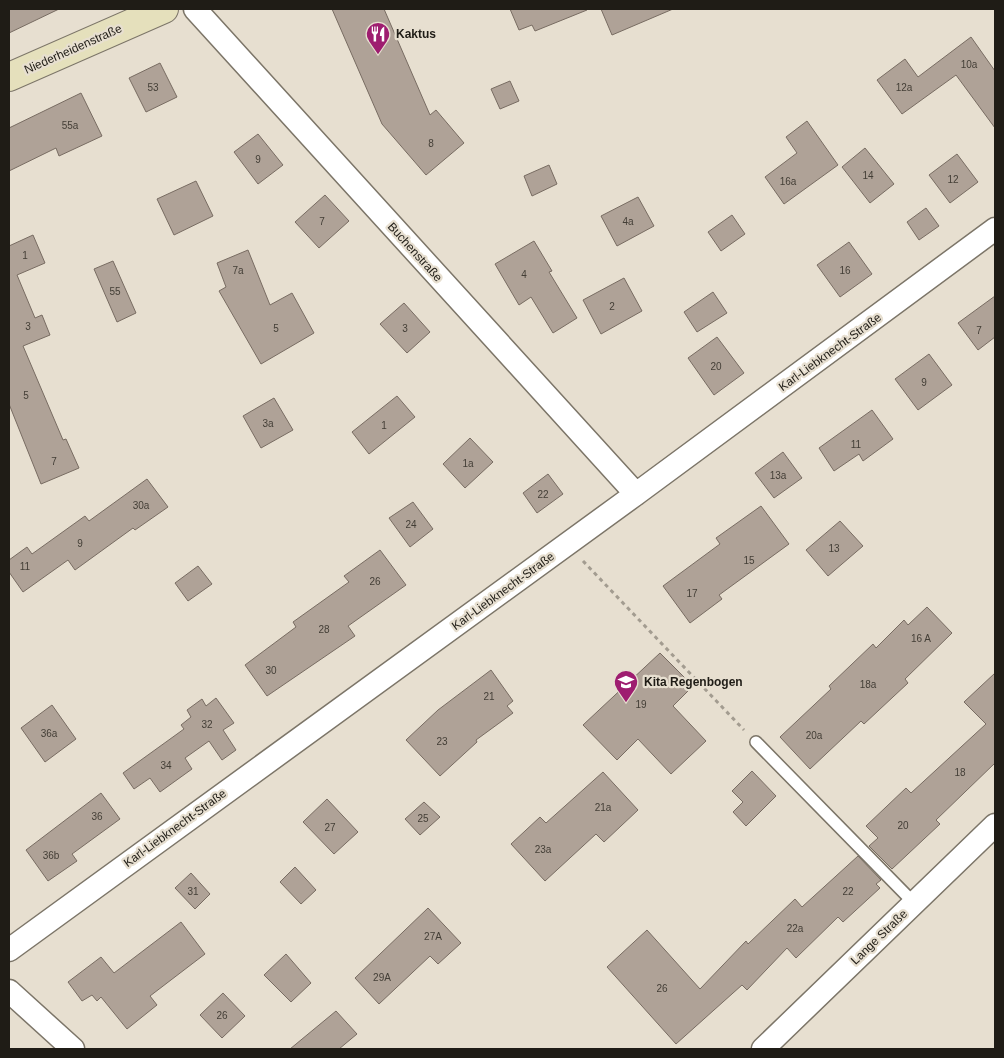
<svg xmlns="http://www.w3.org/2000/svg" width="1004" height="1058" viewBox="0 0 1004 1058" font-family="Helvetica,sans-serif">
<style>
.building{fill:#afa297;stroke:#786c62}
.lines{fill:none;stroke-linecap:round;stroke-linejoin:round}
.lane-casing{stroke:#7c7568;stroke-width:14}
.street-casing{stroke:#7c7568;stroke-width:25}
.secondary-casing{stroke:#7c7568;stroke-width:30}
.path{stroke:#a39c90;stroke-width:3;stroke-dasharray:4 4;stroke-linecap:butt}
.lane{stroke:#fff;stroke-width:11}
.street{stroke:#fff;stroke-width:22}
.secondary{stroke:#e5e0bc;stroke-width:28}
.labels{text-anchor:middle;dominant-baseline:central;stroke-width:4.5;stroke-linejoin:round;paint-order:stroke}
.number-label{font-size:10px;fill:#433e36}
.poi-label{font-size:12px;font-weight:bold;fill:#1f1c16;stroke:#e7dfd0;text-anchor:start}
.street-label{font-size:12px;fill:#1f1c16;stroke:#e7dfd0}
</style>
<rect width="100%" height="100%" fill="#e7dfd0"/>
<path class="building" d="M9,9H59L9,33Z
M332,9H384L430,115L436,110L464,143L426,175L382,124Z
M510,9H587V10L535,31L532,25L519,30Z
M601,9H673L612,35Z
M971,37L995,71V128L956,75L902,114L877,80L905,59L918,77Z
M160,63L177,97L146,112L129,78Z
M510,81L519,101L500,109L491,89Z
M81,93L102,136L59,156L56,148L9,171V128Z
M807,121L838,165L784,204L765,177L797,153L786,137Z
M258,134L283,165L258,184L234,152Z
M865,148L894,184L870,203L842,167Z
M957,154L978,182L950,203L929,175Z
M549,165L557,184L532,196L524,176Z
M196,181L213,216L174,235L157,199Z
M325,195L349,221L319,248L295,222Z
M638,197L654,226L617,246L601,216Z
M926,208L939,226L919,240L907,222Z
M732,215L745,234L721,251L708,232Z
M33,235L45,263L17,275L35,318L42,315L50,335L23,346L63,440L66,439L79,468L41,484L9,404V246Z
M534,241L552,271L549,272L577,318L553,333L531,297L519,305L495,264Z
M849,242L872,274L840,297L817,265Z
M248,250L270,305L292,293L314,333L261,364L219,291L226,287L217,263Z
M113,261L136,313L117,322L94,269Z
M624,278L642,311L601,334L583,300Z
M713,292L727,313L697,332L684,312Z
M995,296V337L978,350L958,323Z
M404,303L430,332L407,353L380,324Z
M717,337L744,373L714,395L688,358Z
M929,354L952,385L918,410L895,379Z
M397,396L415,417L369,454L352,432Z
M274,398L293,430L261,448L243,416Z
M872,410L893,439L863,461L859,454L834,471L819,448Z
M470,438L493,462L465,488L443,464Z
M783,452L802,478L774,498L755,473Z
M548,474L563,494L537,513L523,493Z
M147,479L168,507L135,530L133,528L75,570L68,560L23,592L9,572V560L27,547L32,554L85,516L89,521Z
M413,502L433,529L410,547L389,518Z
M761,506L789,544L719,595L722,599L690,623L663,586L720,544L716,538Z
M840,521L863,546L828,576L806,550Z
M380,550L406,585L348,626L355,636L267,696L245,665L296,627L293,622L349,582L344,576Z
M198,566L212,584L188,601L175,583Z
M927,607L952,633L905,679L908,683L864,724L861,721L810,769L780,737L831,689L829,686L873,644L876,648L904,620L908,625Z
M660,653L693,686L673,706L706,741L671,774L638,739L617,760L583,725Z
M491,670L513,701L507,706L513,713L476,740L477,742L440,776L406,740L438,710Z
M995,673V763L936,820L940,824L892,869L869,846L878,838L866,826L906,788L911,793L986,724L964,702Z
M216,698L234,723L223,730L236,750L222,760L209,741L185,758L192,769L160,792L150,778L134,789L123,773L184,729L181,725L191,717L187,710L202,699L206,706Z
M52,705L76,739L45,762L21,728Z
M752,771L776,796L746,826L733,812L743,802L732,791Z
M603,772L638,810L604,842L596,834L545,881L511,844L540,817L546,823Z
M101,793L120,819L72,854L77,861L48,881L26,850Z
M327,799L358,832L334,854L303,822Z
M424,802L440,817L420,835L405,819Z
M858,856L881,880L876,884L880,888L843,922L838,917L796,958L787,948L747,990L742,985L676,1044L607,967L647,930L700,989L746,941L748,944L795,899L802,907Z
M295,867L316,890L301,904L280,882Z
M191,873L210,894L195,909L175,888Z
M428,908L461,943L438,964L430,956L379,1004L355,978Z
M181,922L205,954L150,996L157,1005L127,1029L101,997L97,1001L92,995L82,1001L68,982L101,957L114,973Z
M286,954L311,983L291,1002L264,975Z
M223,993L245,1016L222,1038L200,1015Z
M336,1011L357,1034L339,1049H290Z"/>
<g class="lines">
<g class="lane-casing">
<path id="lane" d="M756,742L914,903"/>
</g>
<g class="street-casing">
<path id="street" d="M195,9L636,494
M9,950L636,494L995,229
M9,991L73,1049
M763,1049L995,825"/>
</g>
<g class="secondary-casing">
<path id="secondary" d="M9,77L164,9"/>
</g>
<path class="path" d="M583,561L744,730"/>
<use href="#lane" class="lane"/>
<use href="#street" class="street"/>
<use href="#secondary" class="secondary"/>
</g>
<defs>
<g id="restaurant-pin" transform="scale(1.25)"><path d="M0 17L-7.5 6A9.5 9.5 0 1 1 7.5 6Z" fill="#9e1d70" stroke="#e7dfd0"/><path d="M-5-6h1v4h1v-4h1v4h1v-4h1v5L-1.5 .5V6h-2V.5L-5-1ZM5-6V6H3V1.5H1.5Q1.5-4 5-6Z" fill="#fff"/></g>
<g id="school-pin" transform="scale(1.25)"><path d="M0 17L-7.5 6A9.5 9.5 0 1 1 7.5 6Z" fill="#9e1d70" stroke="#e7dfd0"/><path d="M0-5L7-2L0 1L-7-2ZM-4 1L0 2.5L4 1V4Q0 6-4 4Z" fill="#fff"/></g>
</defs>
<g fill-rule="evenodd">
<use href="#restaurant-pin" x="378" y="34"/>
<use href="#school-pin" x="626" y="682"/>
</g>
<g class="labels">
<g class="number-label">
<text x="969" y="64">10a</text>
<text x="153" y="87">53</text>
<text x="904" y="87">12a</text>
<text x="70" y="125">55a</text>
<text x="431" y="143">8</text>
<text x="258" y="159">9</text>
<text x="868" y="175">14</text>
<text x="953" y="179">12</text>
<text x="788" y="181">16a</text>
<text x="322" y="221">7</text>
<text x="628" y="221">4a</text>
<text x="25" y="255">1</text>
<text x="238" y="270">7a</text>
<text x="845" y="270">16</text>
<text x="524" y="274">4</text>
<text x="115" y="291">55</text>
<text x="612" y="306">2</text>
<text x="28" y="326">3</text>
<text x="276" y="328">5</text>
<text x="405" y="328">3</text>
<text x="979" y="330">7</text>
<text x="716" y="366">20</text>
<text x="924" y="382">9</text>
<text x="26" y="395">5</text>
<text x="268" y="423">3a</text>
<text x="384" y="425">1</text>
<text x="856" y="444">11</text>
<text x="54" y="461">7</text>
<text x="468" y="463">1a</text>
<text x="778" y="475">13a</text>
<text x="543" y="494">22</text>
<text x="141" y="505">30a</text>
<text x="411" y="524">24</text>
<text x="80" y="543">9</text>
<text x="834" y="548">13</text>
<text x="749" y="560">15</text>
<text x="25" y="566">11</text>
<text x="375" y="581">26</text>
<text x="692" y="593">17</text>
<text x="324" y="629">28</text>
<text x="921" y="638">16 A</text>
<text x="271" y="670">30</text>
<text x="868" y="684">18a</text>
<text x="489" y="696">21</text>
<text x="641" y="704">19</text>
<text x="207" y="724">32</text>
<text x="49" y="733">36a</text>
<text x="814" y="735">20a</text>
<text x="442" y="741">23</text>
<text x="166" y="765">34</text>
<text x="960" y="772">18</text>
<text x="603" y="807">21a</text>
<text x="97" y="816">36</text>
<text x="423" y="818">25</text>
<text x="903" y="825">20</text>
<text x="330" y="827">27</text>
<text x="543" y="849">23a</text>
<text x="51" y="855">36b</text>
<text x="193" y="891">31</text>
<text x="848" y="891">22</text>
<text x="795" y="928">22a</text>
<text x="433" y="936">27A</text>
<text x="382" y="977">29A</text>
<text x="662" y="988">26</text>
<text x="222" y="1015">26</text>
</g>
<g class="poi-label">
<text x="396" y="34">Kaktus</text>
<text x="644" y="682">Kita Regenbogen</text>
</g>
<g class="street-label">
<text transform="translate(73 49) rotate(-24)">Niederheidenstraße</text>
<text transform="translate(415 252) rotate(48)">Buchenstraße</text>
<text transform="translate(830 352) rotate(-36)">Karl-Liebknecht-Straße</text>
<text transform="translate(503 591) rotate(-36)">Karl-Liebknecht-Straße</text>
<text transform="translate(175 828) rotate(-36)">Karl-Liebknecht-Straße</text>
<text transform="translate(879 937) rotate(-44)">Lange Straße</text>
</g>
</g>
<rect width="1004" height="1058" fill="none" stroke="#1f1c16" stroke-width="20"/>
</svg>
